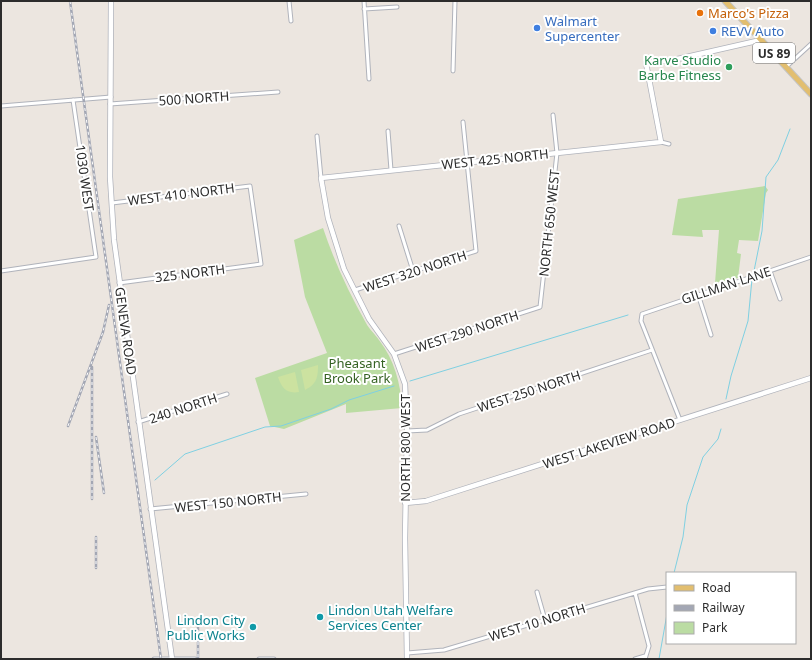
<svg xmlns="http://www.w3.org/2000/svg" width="812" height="660" viewBox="0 0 812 660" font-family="'Noto Sans',sans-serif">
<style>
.green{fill:#bbdca3}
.pitch{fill:#cce2a0}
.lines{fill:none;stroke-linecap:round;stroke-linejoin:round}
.stream{stroke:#7fd0e2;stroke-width:1}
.street-casing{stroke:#b0b3bb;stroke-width:5}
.secondary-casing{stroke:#b0b3bb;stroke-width:6}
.primary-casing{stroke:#c4c4c4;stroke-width:7}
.street{stroke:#fff;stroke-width:3}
.secondary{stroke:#fff;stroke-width:4.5}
.primary{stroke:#e2be6f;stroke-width:5}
.rail-casing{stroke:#a3a7b4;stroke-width:2.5}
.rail{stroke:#fff;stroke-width:1;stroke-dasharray:3;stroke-linecap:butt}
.food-dot{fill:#e8710a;stroke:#fff;stroke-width:1.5}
.shop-dot{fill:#3f7fe0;stroke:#fff;stroke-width:1.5}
.leisure-dot{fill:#2e9e5b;stroke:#fff;stroke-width:1.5}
.culture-dot{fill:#0f9aa8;stroke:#fff;stroke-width:1.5}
.labels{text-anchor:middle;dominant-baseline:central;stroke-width:4;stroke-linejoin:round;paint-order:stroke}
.shield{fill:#fff;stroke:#6b6b6b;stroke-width:1}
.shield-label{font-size:12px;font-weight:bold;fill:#2c2c2c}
.food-label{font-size:13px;fill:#c56008;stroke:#fff;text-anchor:start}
.shop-label{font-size:13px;fill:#366cbe;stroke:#fff;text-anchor:start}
.leisure-label{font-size:13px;fill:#27864d;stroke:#fff;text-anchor:end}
.street-label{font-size:13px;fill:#2c2c2c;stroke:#fff}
.park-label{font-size:13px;fill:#356223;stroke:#fff}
.culture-label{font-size:13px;fill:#0d838f;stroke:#fff;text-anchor:start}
</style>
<rect width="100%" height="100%" fill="#ece6e0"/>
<path class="green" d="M765,186L768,190L766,193L758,241L739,240L737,253L741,254L738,278L715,283L719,230H702L703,237L672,235L678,199Z
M323,228C334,261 349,293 366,323C369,329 375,334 379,340C394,359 401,384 402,408L346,413V404L284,429L270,426L255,378L327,353L305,297L294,240Z"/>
<path class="pitch" d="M318,365C318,377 317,384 305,390L301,370Z
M295,372L299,392C286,394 282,388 278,377Z"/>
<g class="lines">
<path class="stream" d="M753,276L762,231L766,177L778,160L790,129
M410,381L628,315
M726,399L731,376L748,321L752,279
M155,480L185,454L265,427L281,426L331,409L349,400L394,386
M674,573L683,537L687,505L703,457L718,439L721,429
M659,659L667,614"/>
<g class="street-casing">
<path id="street" d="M289,1L291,21
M364,1L369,79
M364,9L397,7
M786,67L811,44
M453,71L455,1
M110,104L278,92
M1,106L111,97
M388,131L391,170
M317,136L321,178
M661,142L669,144
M112,203L250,186L261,264L119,283
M399,226L413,271
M1,271L96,257L73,100
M770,271L780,299
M355,290L476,251L463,122
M698,294L711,335
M394,354L540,307L557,153L553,115
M680,420L641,321L642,314L811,257
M138,422L227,394
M407,431L427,430L459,414L652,350
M150,509L306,494
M537,592L545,620
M635,593L649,646L645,659
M407,653L444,650L648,589L667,587
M154,659H195
M259,659H274
M635,659L645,656"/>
</g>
<g class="secondary-casing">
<path id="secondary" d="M111,1L110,177L114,240L172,659
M405,503L426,501L811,378
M407,659L405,538L407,431L405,384L394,354L369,319L344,269L328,218L321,178L661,142L646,63L673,60L761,40"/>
</g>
<g class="primary-casing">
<path id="primary" d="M725,1L811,94"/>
</g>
<use href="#street" class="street"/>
<use href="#secondary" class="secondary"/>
<use href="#primary" class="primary"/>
<g class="rail-casing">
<path id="rail" d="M70,1L161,659
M68,426L103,332L109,305
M96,437L104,493
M92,499V367
M96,537V568
M198,618V659"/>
</g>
<use href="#rail" class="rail"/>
</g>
<circle class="food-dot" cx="700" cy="13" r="4"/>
<g class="shop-dot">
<circle cx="537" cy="28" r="4"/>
<circle cx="713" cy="31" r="4"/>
</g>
<circle class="leisure-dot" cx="729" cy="67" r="4"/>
<g class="culture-dot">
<circle cx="320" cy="617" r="4"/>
<circle cx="253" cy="627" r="4"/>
</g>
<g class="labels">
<rect class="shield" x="753" y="43" width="42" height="20" rx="3"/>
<g class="shield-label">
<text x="774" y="53">US 89</text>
</g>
<g class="food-label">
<text x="708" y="13">Marco's Pizza</text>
</g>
<g class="shop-label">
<text x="545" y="21">Walmart<tspan x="545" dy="15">Supercenter</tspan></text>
<text x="721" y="31">REVV Auto</text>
</g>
<g class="leisure-label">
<text x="721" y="60">Karve Studio<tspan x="721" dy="15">Barbe Fitness</tspan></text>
</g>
<g class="street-label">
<text transform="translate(194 98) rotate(-4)">500 NORTH</text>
<text transform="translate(495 159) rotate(-6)">WEST 425 NORTH</text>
<text transform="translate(85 178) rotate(82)">1030 WEST</text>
<text transform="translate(181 194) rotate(-7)">WEST 410 NORTH</text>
<text transform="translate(549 223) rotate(-84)">NORTH 650 WEST</text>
<text transform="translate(415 271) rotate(-18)">WEST 320 NORTH</text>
<text transform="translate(190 273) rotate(-7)">325 NORTH</text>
<text transform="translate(726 285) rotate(-18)">GILLMAN LANE</text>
<text transform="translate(126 331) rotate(82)">GENEVA ROAD</text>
<text transform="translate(467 331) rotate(-18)">WEST 290 NORTH</text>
<text transform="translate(529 391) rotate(-18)">WEST 250 NORTH</text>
<text transform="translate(183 408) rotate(-18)">240 NORTH</text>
<text transform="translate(609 443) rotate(-18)">WEST LAKEVIEW ROAD</text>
<text transform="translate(405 448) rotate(-90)">NORTH 800 WEST</text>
<text transform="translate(228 502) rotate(-6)">WEST 150 NORTH</text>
<text transform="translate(537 622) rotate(-17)">WEST 10 NORTH</text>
</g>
<g class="park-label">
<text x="357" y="363">Pheasant<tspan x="357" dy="15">Brook Park</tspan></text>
</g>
<g class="culture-label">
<text x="328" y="610">Lindon Utah Welfare<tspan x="328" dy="15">Services Center</tspan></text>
<text x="245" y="620" text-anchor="end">Lindon City<tspan x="245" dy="15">Public Works</tspan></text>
</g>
</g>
<rect width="812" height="660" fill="none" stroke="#2c2c2c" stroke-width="4"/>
<rect x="666" y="572" width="130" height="72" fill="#ffffff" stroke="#ababab"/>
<rect x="674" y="585" width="20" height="6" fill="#e2be6f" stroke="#ababab"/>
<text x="702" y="592" font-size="12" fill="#2c2c2c">Road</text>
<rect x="674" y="605" width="20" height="6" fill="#a3a7b4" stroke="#ababab"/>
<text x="702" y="612" font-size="12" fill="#2c2c2c">Railway</text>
<rect x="674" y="622" width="20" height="12" fill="#bbdca3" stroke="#ababab"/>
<text x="702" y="632" font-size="12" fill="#2c2c2c">Park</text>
</svg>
